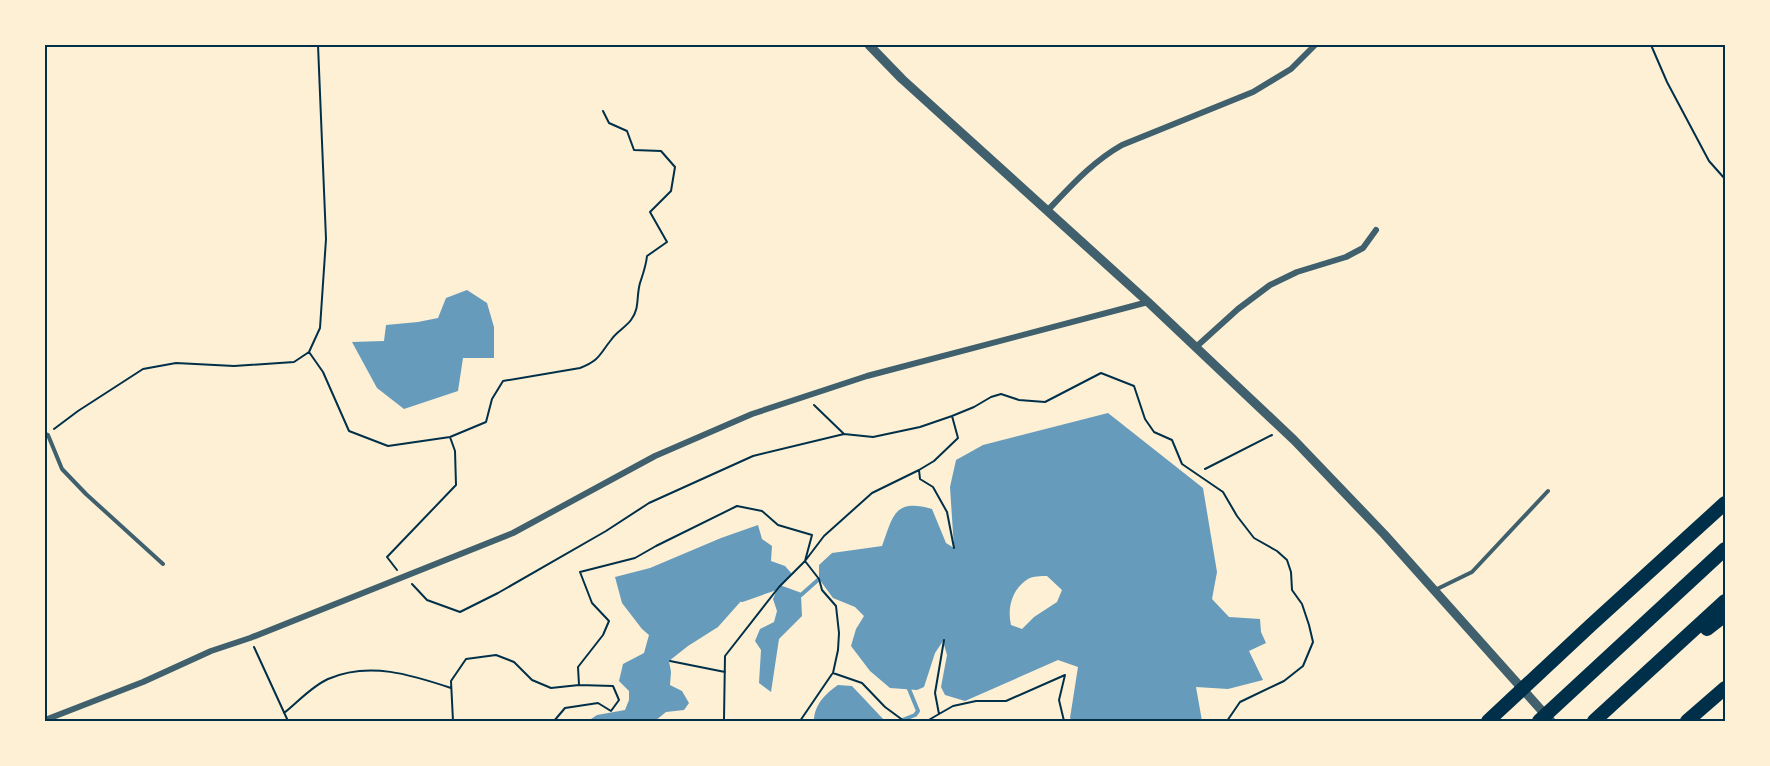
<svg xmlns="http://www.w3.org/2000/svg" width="1770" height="766" viewBox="0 0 1770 766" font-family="'Archivo Narrow',sans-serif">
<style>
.water{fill:#669bbc;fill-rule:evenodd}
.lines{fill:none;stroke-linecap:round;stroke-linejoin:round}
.stream{stroke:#669bbc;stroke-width:4}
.path{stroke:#003049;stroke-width:2}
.service{stroke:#3f606c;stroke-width:4}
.minor{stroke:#3f606c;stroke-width:6}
.tertiary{stroke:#3f606c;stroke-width:9}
.motorway{stroke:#003049;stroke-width:14}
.neatline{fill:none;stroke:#003049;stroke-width:2}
</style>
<rect width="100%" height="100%" fill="#fdf0d5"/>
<path class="water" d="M467,290L487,303L494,327V358H463L458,391L404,409L377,388L352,342L384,341L386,325L418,322L438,318L446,298Z
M1108,413L1203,488L1217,572L1212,599L1229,617L1260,619L1261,632L1266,643L1249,651L1263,680L1228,689L1196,687L1202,721H1072L1070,718L1078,667L1058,660L965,701L945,695L941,687L947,655L943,641L935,653L924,687L917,690L890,688L870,671L851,646L856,629L864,616L855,607L833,598L819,579V565L832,553L882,546C893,516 894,498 932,509L946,543L954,548L950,487L956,460L983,445ZM1047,576L1062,590L1057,602L1034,617L1022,629L1011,625C1007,608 1012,589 1028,579C1033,576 1041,576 1047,576Z
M758,525L762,539L772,546L771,561L785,566L792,574L780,587L801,595L802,616L779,639L771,692L759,683L761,650L755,641L760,629L774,622L777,611L773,599L778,587L742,600L718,627L688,646L669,661L671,672L670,685L682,691L689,703L684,710L666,712L655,721H588L597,715L625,710L629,700V691L619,681L623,664L644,653L649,635L642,629L622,603L615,577L650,568L721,538Z
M838,685L852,686L885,721H814C814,705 826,693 838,685Z"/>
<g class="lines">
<path class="stream" d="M742,600L779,587L801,595L819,579
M900,721L915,715L918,711L909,689"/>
<path class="path" d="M1651,45L1667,82L1709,161L1725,179
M309,352L323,372L349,431L388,446L450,437L486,422L492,399L503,381L580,368C600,360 599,355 611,340C616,332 626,327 631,320C640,308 636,297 640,283C643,274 646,266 647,256L667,242L650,212L671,191L675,167L661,151L634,150L627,131L609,123L603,111
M814,405L844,434
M54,429L78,411L143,369L176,363L234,366L294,362L309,352L320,328L326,239L318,45
M1205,469L1272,435
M919,470L920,479L933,487L947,512L954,548
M397,570L387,557L456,485L455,451L450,437
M412,584L427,600L460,612L498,593L606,531L649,503L753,456L844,434L873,437L920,427L952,416L974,407L991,397L1001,394L1019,400L1045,402L1101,373L1134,386L1145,419L1154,432L1172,440L1182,464L1223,492L1237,516L1254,538L1277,551L1287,560L1291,572L1292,590L1302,604L1309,625L1313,642L1303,666L1284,681L1240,702L1227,721
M254,647L288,721
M670,661L725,672
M284,713C298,702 312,686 328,679C369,661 412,675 451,688
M939,714L953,706L976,701H1006L1065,675L1059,700L1064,721
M453,721L451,681L466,659L496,655L514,662L532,680L551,688L579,685
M554,721L565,708L598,703L611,711L619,700L613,686L579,685L578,667L603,635L609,621L592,603L580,572L635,558L656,546L737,506L762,511L778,525L812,535L805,561L819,579L822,590L836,606L839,633L838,650L833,673L862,683L885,707L904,721
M721,721L724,719L725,656L779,587L805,561L824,536L872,493L919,470L934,461L958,438L952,416
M800,721L832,674
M927,721L939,714L935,693L944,640"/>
<path class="service" d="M45,434L48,435L62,469L86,494L163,564
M1435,590L1472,572L1548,491"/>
<path class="minor" d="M1047,211C1071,186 1092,162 1122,145L1253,92L1291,69L1315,45
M1196,347L1238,309L1270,285L1297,272L1346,257L1363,248L1376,230
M45,720L143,682L211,651L250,638L513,533L655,456L752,414L867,376L1148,302"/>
<path class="tertiary" d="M869,45L902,79L1148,302L1294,440L1384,534L1551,721"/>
<path class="motorway" d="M1707,629L1725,615
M1488,721L1591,625L1725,503
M1539,721L1725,549
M1594,721L1725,601
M1687,721L1725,688"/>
</g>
<rect width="1770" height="766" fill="none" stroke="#fdf0d5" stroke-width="93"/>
<rect x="46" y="46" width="1678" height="674" class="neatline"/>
</svg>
